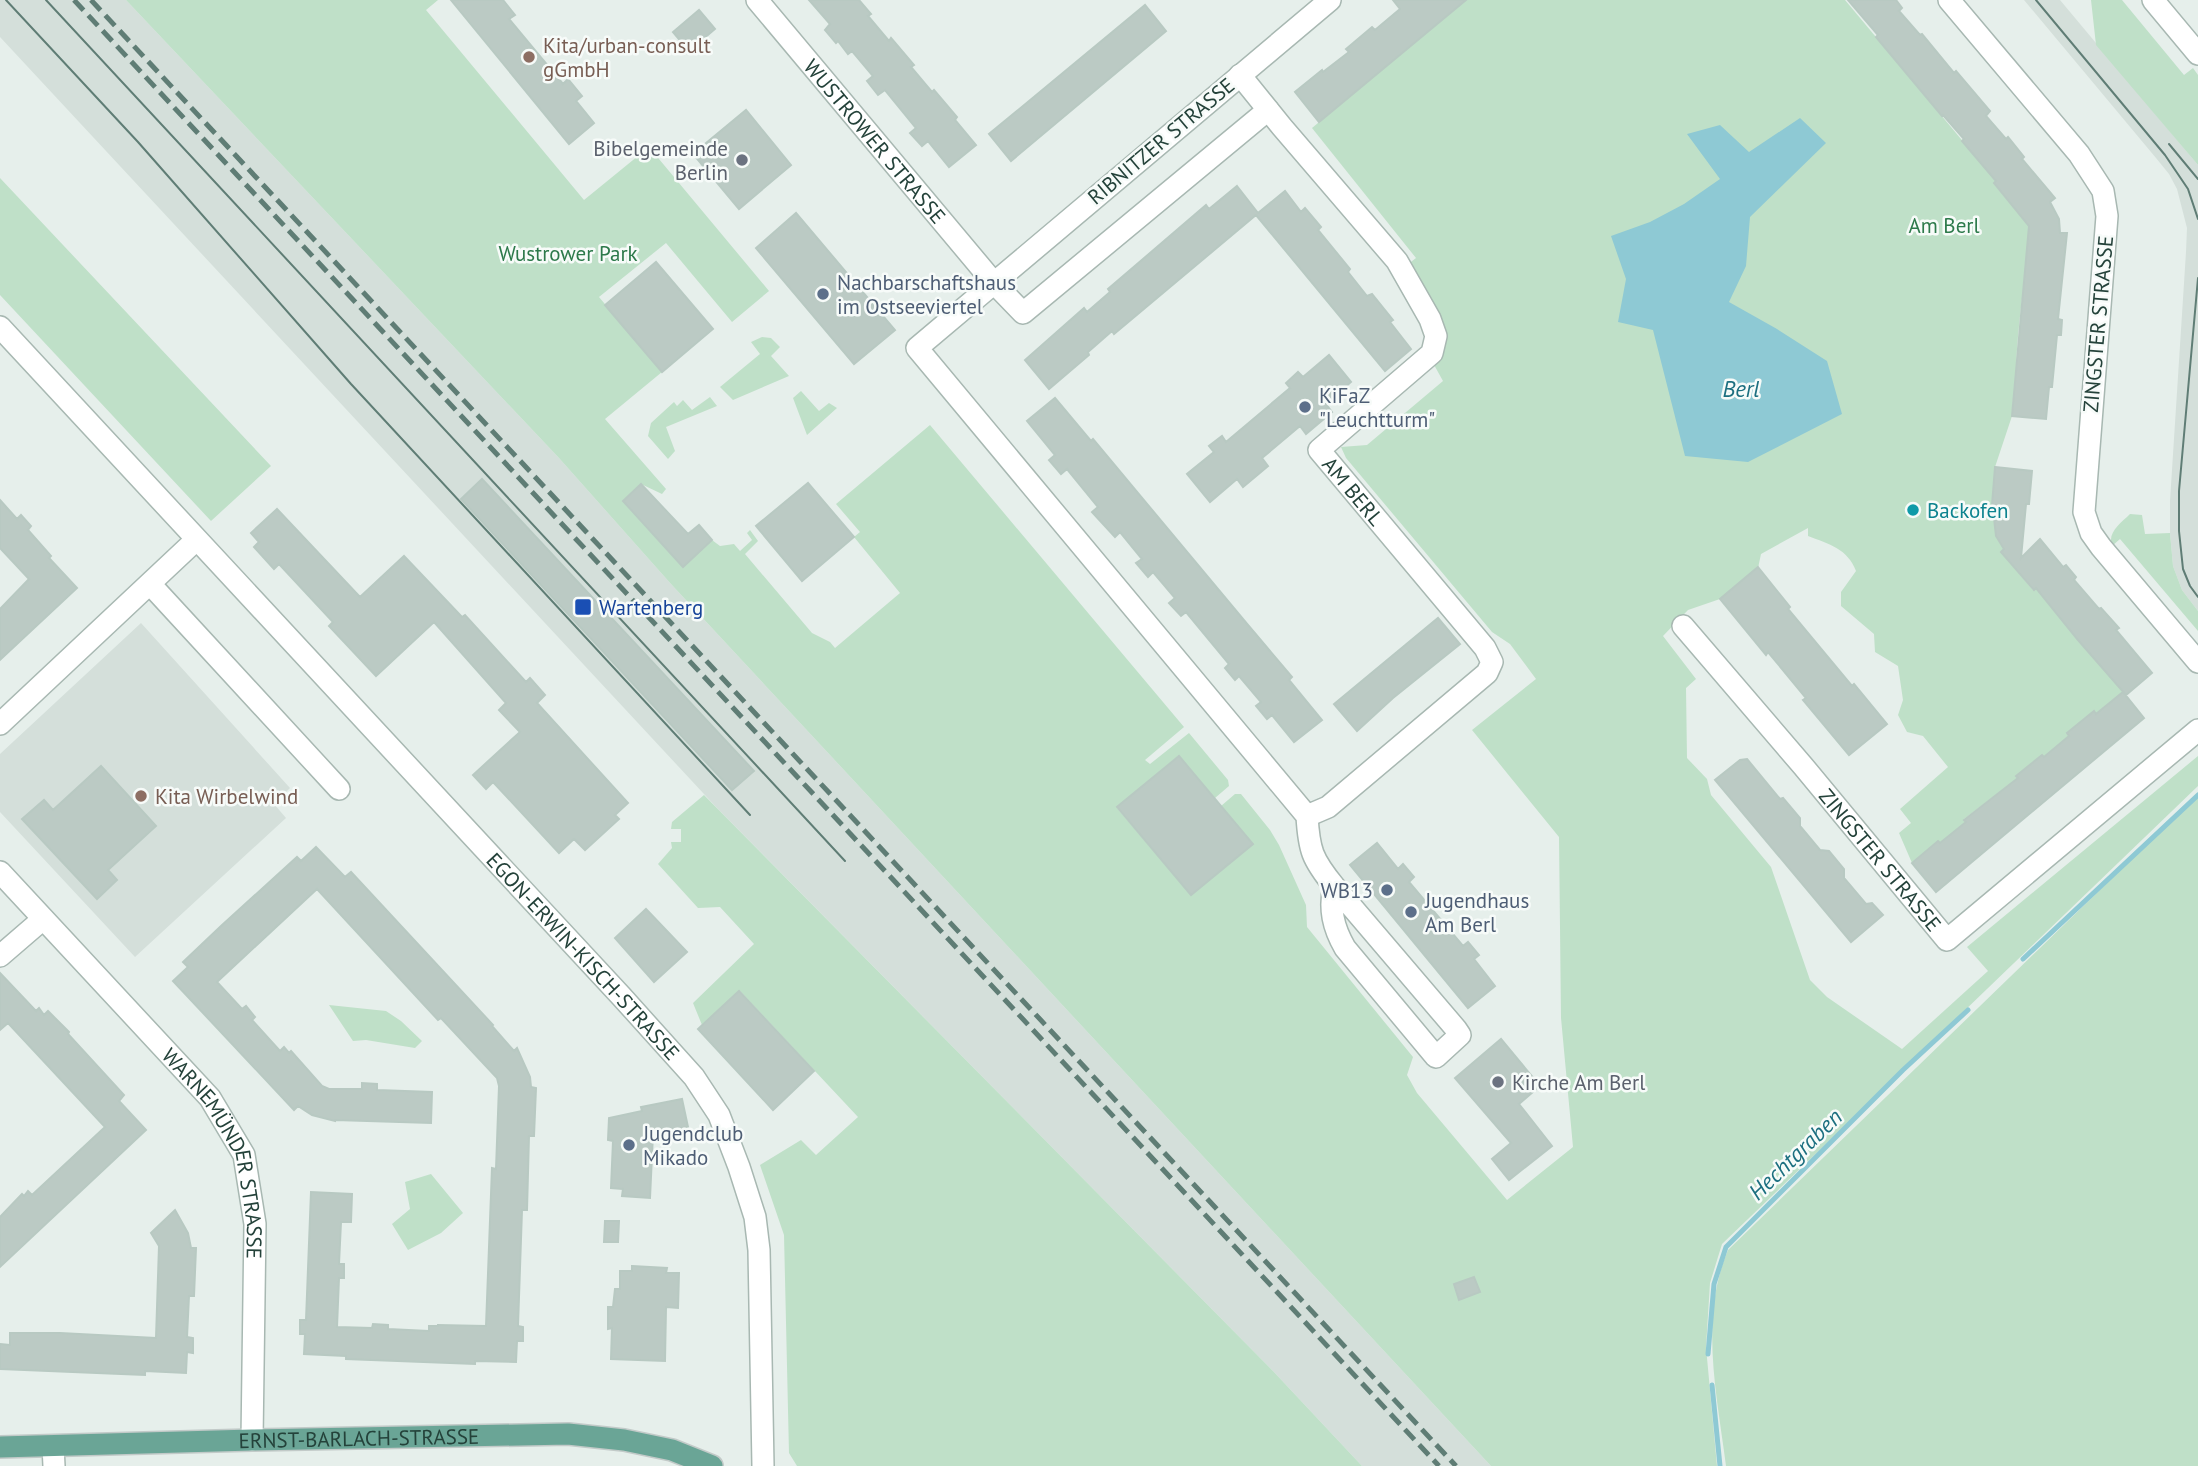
<svg xmlns="http://www.w3.org/2000/svg" width="2198" height="1466" viewBox="0 0 2198 1466" font-family="'PT Sans',sans-serif">
<style>
.built{fill:#d4dfda}
.green{fill:#bfe0c8}
.water{fill:#8ec9d4}
.lines{fill:none;stroke-linecap:round;stroke-linejoin:round}
.stream{stroke:#8ec9d4;stroke-width:5}
.building{fill:#bbcac4;stroke:#b8c9c2;stroke-width:2}
.minor-casing{stroke:#a8b8b2;stroke-width:24}
.major-casing{stroke:#c2cac8;stroke-width:24}
.minor{stroke:#fff;stroke-width:21}
.major{stroke:#6aa596;stroke-width:21}
.tram{stroke:#5f7d75;stroke-width:2}
.rail{stroke:#5f7d75;stroke-width:5;stroke-dasharray:14 7;stroke-linecap:butt}
.education-dot{fill:#8d6e63;stroke:#f7fbf9;stroke-width:2.5}
.worship-dot{fill:#6b7280;stroke:#f7fbf9;stroke-width:2.5}
.service-dot{fill:#5c6f8a;stroke:#f7fbf9;stroke-width:2.5}
.culture-dot{fill:#0f9aa8;stroke:#f7fbf9;stroke-width:2.5}
.transit-dot{fill:#1a4fb4;stroke:#f7fbf9;stroke-width:2.5}
.labels{text-anchor:middle;dominant-baseline:central;stroke-width:5;stroke-linejoin:round;paint-order:stroke}
.education-label{font-size:21px;fill:#785e54;stroke:#f7fbf9;text-anchor:start}
.street-label{font-size:21px;fill:#24423a;stroke:#f7fbf9}
.worship-label{font-size:21px;fill:#5b616d;stroke:#f7fbf9;text-anchor:end}
.park-label{font-size:21px;fill:#2d7a4b;stroke:#f7fbf9}
.service-label{font-size:21px;fill:#4e5e75;stroke:#f7fbf9;text-anchor:start}
.culture-label{font-size:21px;fill:#0d838f;stroke:#f7fbf9;text-anchor:start}
.transit-label{font-size:21px;fill:#164399;stroke:#f7fbf9;text-anchor:start}
.water-label{font-size:23px;font-style:italic;fill:#1c6f80;stroke:#f7fbf9}
</style>
<rect width="100%" height="100%" fill="#e6efeb"/>
<path class="built" d="M0,0H126L559,458L671,584L1491,1466H1362L1273,1371L717,808L0,37Z
M2024,0H2060L2198,165V611L2182,590L2173,566L2170,533V501L2186,252L2187,228L2177,189L2169,174L2156,158Z
M141,623L290,788L274,804L286,818L135,957L0,812V754Z"/>
<path class="green" d="M126,0H438L426,10L584,200L649,147L769,291L732,322L666,243L599,297L662,372L605,419L666,489L662,494L641,484L623,501L683,566L712,540L720,546L734,544L740,551L752,540L747,533L750,530L758,541L745,554L812,633L830,642L835,648L900,593L854,537L860,532L836,504L930,425L1184,727L1145,760L1150,764L1189,733L1228,780L1229,786L1215,798L1178,756L1117,808L1191,895L1252,844L1221,806L1235,794H1241L1270,830L1279,845L1306,905L1307,927L1413,1057L1407,1075L1417,1093L1507,1200L1573,1147L1561,1018L1559,837L1472,730L1536,679L1510,644L1492,632L1346,458L1341,447L1367,445L1443,381L1433,363L1407,265L1416,258L1312,128L1466,0H1845L1996,181L1994,184L2026,222L2031,225C2025,282 2014,341 2016,399H2013L2012,416L1995,467L1991,518H1994L1996,536L2004,549L2001,552L2033,590L2036,588L2123,692L2096,714L2094,711L2069,736L2044,757L2042,755L2016,776L2018,778L1964,819L1966,822L1940,843L1938,841L1912,863L1899,833L1911,823L1900,809L1948,767L1923,736L1907,732L1898,715L1903,700L1898,666L1875,652L1874,634L1841,606V592L1856,571C1848,549 1829,544 1808,536V528L1761,554L1758,568L1720,599L1688,610L1663,636L1696,679L1686,688L1687,758L1707,779L1711,795L1771,867L1810,980L1827,997L1902,1049L1988,971L1967,947L2198,756V786L1722,1244L1710,1283L1706,1347L1717,1466H1491L671,584L559,458Z
M2091,0H2122L2184,75L2193,68L2198,75V165L2096,45Z
M0,178L271,466L211,521L0,295Z
M762,337L771,338L780,347L771,356L789,376L733,400L720,387L760,354L751,342Z
M801,391L819,411L829,403L837,408L807,435L793,398Z
M710,397L717,406L666,427L675,451L668,459L648,436L651,423L674,402L677,406L683,400L692,410Z
M2130,514L2142,515L2145,534L2170,533L2173,566L2182,590L2198,611V631L2120,539L2112,546C2107,532 2121,523 2130,514Z
M704,795L1273,1371L1362,1466H797L789,1453L784,1235L760,1165L801,1140L816,1155L858,1117L740,991L702,1025L693,1003L754,944L720,907L698,908L658,864L672,848L671,842H681V829H671L672,822Z
M2198,795V1466H1726C1717,1395 1699,1318 1728,1250Z
M329,1005L386,1011L401,1021L422,1041L415,1048L366,1040L353,1041Z
M431,1174L463,1213L441,1233L408,1250L392,1224L410,1209L405,1182Z"/>
<path class="water" d="M1800,118L1826,143L1750,217L1746,266L1729,302L1777,329L1827,361L1842,414L1748,462L1685,456L1653,330L1618,322L1626,279L1611,236L1650,222L1684,204L1720,179L1687,134L1720,125L1749,152Z"/>
<g class="lines">
<path class="stream" d="M2023,959L2198,795
M1708,1354L1714,1284L1726,1247L1903,1070L1968,1010
M1712,1385L1720,1466"/>
</g>
<path class="building" d="M451,0H503L515,15L509,19L563,84L568,79L582,96L576,101L594,123L569,144Z
M809,0H859L871,14L868,16L889,41L891,38L914,65L911,67L932,92L934,90L957,117L955,120L976,145L949,167L928,141L922,146L910,133L916,128L885,90L878,95L867,81L873,76L852,51L848,54L838,41L836,43L825,30L830,24Z
M1393,0H1466L1319,122L1295,92L1322,70L1323,72L1349,52L1346,49L1372,27L1375,30L1400,9Z
M1848,0H1896L1902,8L1899,11L1920,35L1922,34L1954,73L1956,71L1990,111L1986,116L2006,139L2008,137L2024,157L2022,159L2055,198L2050,202L2059,219L2060,233H2067L2058,319L2062,320L2061,335H2057L2052,387H2049L2046,419L2012,416L2029,226L1994,183L1996,181L1962,141L1964,139L1943,115L1942,116L1876,37L1878,35Z
M1145,5L1166,31L1011,161L989,134Z
M699,10L715,29L689,51L673,32Z
M746,110L791,165L739,209L693,154Z
M1237,186L1258,213L1285,191L1301,212L1305,208L1321,227L1318,230L1350,269L1348,272L1367,296L1372,294L1393,320L1390,322L1411,349L1385,371L1256,215L1114,334L1112,331L1088,352L1089,355L1049,389L1025,360L1084,308L1087,312L1110,292L1108,289L1206,205L1209,209Z
M796,213L895,330L854,364L756,248Z
M656,262L713,329L662,372L605,305Z
M1329,355L1351,382L1326,404L1332,412L1306,434L1300,426L1262,458L1268,466L1243,487L1237,479L1210,502L1187,474L1214,452L1209,446L1222,436L1226,442L1290,388L1286,383L1298,372L1303,377Z
M1055,398L1091,441L1093,439L1248,625L1292,677L1289,680L1322,720L1294,742L1272,715L1267,719L1256,706L1261,702L1239,676L1235,680L1225,668L1229,664L1186,612L1181,616L1169,603L1175,598L1153,572L1148,577L1136,563L1142,559L1120,532L1115,537L1092,512L1098,507L1067,469L1061,474L1049,460L1055,455L1027,421Z
M1995,467L2032,471L2029,504H2026L2021,558L2040,539L2063,567L2066,565L2076,577L2074,580L2099,609L2101,608L2119,628L2116,630L2152,673L2126,695L2078,640L2036,588L2034,590L2001,552L2004,549L1996,536L1994,518H1991Z
M482,479L754,771L732,790L461,499Z
M808,483L854,537L802,581L756,526Z
M641,484L688,534L699,525L712,540L683,567L623,501Z
M0,500L17,519L21,515L31,526L28,530L51,556L49,558L77,588L0,660V609L29,579L0,548Z
M277,509L360,597L404,556L462,617L465,615L526,682L530,678L545,695L537,703L628,803L615,815L619,819L585,850L574,839L559,853L493,782L486,789L473,775L520,732L499,710L506,703L434,622L376,676L329,626L333,622L279,564L274,569L254,547L259,542L251,533Z
M1758,567L1790,607L1788,609L1852,686L1854,684L1887,724L1849,755L1803,700L1806,698L1768,652L1766,655L1720,599Z
M1438,618L1460,644L1393,698L1357,731L1334,704Z
M2123,692L2144,718L1936,892L1912,863L1938,841L1940,843L1966,822L1964,820L2018,778L2016,776L2042,755L2044,757L2069,736L2067,733L2094,711L2096,714Z
M1179,756L1253,844L1191,895L1117,807Z
M1747,759L1780,799L1783,798L1800,818V826L1820,850L1829,851L1844,869V878L1866,904L1872,903L1883,915L1851,942L1715,780L1740,760Z
M101,766L156,826L108,870L117,880L97,899L22,819L44,800L53,810Z
M1377,843L1398,869L1403,864L1414,877L1409,882L1463,946L1468,942L1479,955L1474,959L1495,986L1468,1008L1350,865Z
M316,847L345,877L351,872L493,1025L492,1026L514,1051L517,1048L530,1077L531,1087L536,1088L534,1136H529L527,1210H522L518,1326L523,1327V1341H517L516,1362L475,1361V1364L346,1359V1356L304,1354L305,1334H300V1320H306L311,1192L352,1194L351,1222H341L339,1264H344V1278H339L337,1327L372,1328L373,1324L388,1325V1329L429,1331V1326H438V1325L486,1326L492,1168L496,1169L499,1086L497,1078L441,1018L438,1020L317,889L217,982L242,1009L246,1006L255,1017L252,1020L280,1051L284,1047L289,1053L291,1051L322,1086L329,1089H362V1083L377,1084V1090L432,1092L431,1123L335,1120V1121L312,1115L298,1106L294,1110L173,981L188,967L183,962L221,926L297,857L301,861Z
M646,909L687,952L654,982L615,938Z
M0,973L36,1011L39,1008L44,1015L48,1011L69,1032L68,1034L124,1095L119,1101L146,1130L0,1267V1217L22,1194L24,1196L28,1191L32,1195L105,1127L8,1023L0,1030Z
M739,991L814,1071L773,1110L698,1029Z
M1501,1039L1540,1086L1519,1104L1552,1146L1509,1180L1492,1159L1511,1143L1455,1078Z
M682,1099L688,1127L653,1134L650,1198L622,1196L623,1189L611,1188L613,1141L608,1140L609,1118L642,1111L641,1107Z
M175,1210L188,1233L191,1248H196L194,1296H189L187,1337L193,1338V1353L187,1352L186,1373L145,1371V1375L121,1374L0,1369V1344L10,1345V1333H60L156,1338L159,1246L151,1233Z
M605,1221H619L618,1242H604Z
M632,1266L667,1268L666,1273H679L678,1308L666,1307L665,1361L611,1359L612,1328L608,1329V1307H613L615,1289H620V1271H632Z
M1474,1277L1480,1292L1459,1300L1454,1284Z"/>
<g class="lines">
<g class="minor-casing">
<g id="minor">
<path id="s1" d="M757,0L994,283L1023,313L1268,110"/>
<path d="M1330,0L917,348L1307,816C1309,850 1312,859 1334,886L1456,1029L1460,1035L1436,1057L1345,948C1333,927 1329,909 1334,886"/>
<path d="M1949,0L2079,154L2103,191L2107,216L2084,512L2091,533L2101,547L2198,662"/>
<path d="M2153,0L2198,54"/>
<path id="s2" d="M1240,75L1282,127L1397,261L1430,319L1436,336L1432,353L1319,450L1485,648L1492,662L1487,673L1328,807L1307,816"/>
<path id="s3" d="M0,327L621,996L694,1077L719,1115L739,1167L755,1217L759,1250L763,1466"/>
<path d="M151,585L339,789"/>
<path id="s4" d="M1683,626L1803,766L1947,940L2198,730"/>
<path d="M0,724L196,540"/>
<path id="s5" d="M0,872L210,1098L244,1155L255,1224L252,1440"/>
<path d="M0,956L43,919"/>
<path d="M53,1446L54,1466"/>
</g>
</g>
<g class="major-casing">
<g id="major">
<path id="s6" d="M0,1447L252,1440L568,1434L624,1440L672,1450L712,1466"/>
</g>
</g>
<use href="#minor" class="minor"/>
<use href="#major" class="major"/>
<path class="tram" d="M6,0L138,142L351,384L750,815
M46,0L845,861
M2036,0L2165,155L2188,189L2198,219
M2169,144L2198,179
M2198,278L2179,491V531L2183,569L2190,586L2198,597"/>
<path class="rail" d="M74,0L1439,1466
M91,0L1456,1466"/>
</g>
<g class="education-dot">
<circle cx="529" cy="57" r="7"/>
<circle cx="141" cy="796" r="7"/>
</g>
<g class="worship-dot">
<circle cx="742" cy="160" r="7"/>
<circle cx="1498" cy="1082" r="7"/>
</g>
<g class="service-dot">
<circle cx="823" cy="294" r="7"/>
<circle cx="1305" cy="407" r="7"/>
<circle cx="1387" cy="890" r="7"/>
<circle cx="1411" cy="912" r="7"/>
<circle cx="629" cy="1145" r="7"/>
</g>
<circle class="culture-dot" cx="1913" cy="510" r="7"/>
<rect class="transit-dot" x="574" y="598" width="18" height="18" rx="3.5"/>
<g class="labels">
<g class="education-label">
<text x="543" y="45">Kita/urban-consult<tspan x="543" dy="24">gGmbH</tspan></text>
<text x="155" y="796">Kita Wirbelwind</text>
</g>
<g class="street-label">
<text stroke="none"><textPath href="#s1" startOffset="184">WUSTROWER STRASSE</textPath></text>
<text transform="translate(1161 141) rotate(-40)">RIBNITZER STRASSE</text>
<text transform="translate(2098 324) rotate(-85)">ZINGSTER STRASSE</text>
<text stroke="none"><textPath href="#s2" startOffset="548">AM BERL</textPath></text>
<text stroke="none"><textPath href="#s4" startOffset="306">ZINGSTER STRASSE</textPath></text>
<text stroke="none"><textPath href="#s3" startOffset="858">EGON-ERWIN-KISCH-STRASSE</textPath></text>
<text stroke="none"><textPath href="#s5" startOffset="362">WARNEMÜNDER STRASSE</textPath></text>
<text stroke="none"><textPath href="#s6" startOffset="359">ERNST-BARLACH-STRASSE</textPath></text>
</g>
<g class="worship-label">
<text x="728" y="148">Bibelgemeinde<tspan x="728" dy="24">Berlin</tspan></text>
<text x="1512" y="1082" text-anchor="start">Kirche Am Berl</text>
</g>
<g class="park-label">
<text x="1944" y="225">Am Berl</text>
<text x="568" y="253">Wustrower Park</text>
</g>
<g class="service-label">
<text x="837" y="282">Nachbarschaftshaus<tspan x="837" dy="24">im Ostseeviertel</tspan></text>
<text x="1319" y="395">KiFaZ<tspan x="1319" dy="24">"Leuchtturm"</tspan></text>
<text x="1373" y="890" text-anchor="end">WB13</text>
<text x="1425" y="900">Jugendhaus<tspan x="1425" dy="24">Am Berl</tspan></text>
<text x="643" y="1133">Jugendclub<tspan x="643" dy="24">Mikado</tspan></text>
</g>
<g class="culture-label">
<text x="1927" y="510">Backofen</text>
</g>
<g class="transit-label">
<text x="599" y="607">Wartenberg</text>
</g>
<g class="water-label">
<text x="1741" y="388">Berl</text>
<text transform="translate(1795 1154) rotate(-44)">Hechtgraben</text>
</g>
</g>
</svg>
